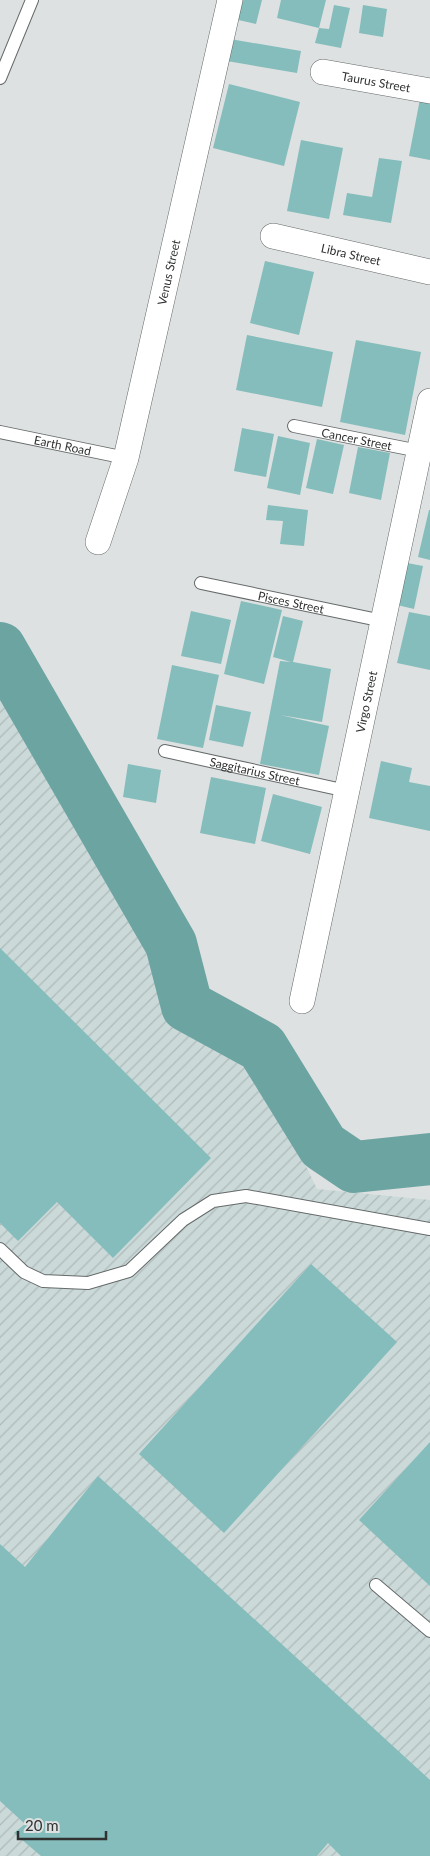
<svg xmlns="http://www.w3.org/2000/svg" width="430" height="1856" viewBox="0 0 430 1856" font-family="Lato,sans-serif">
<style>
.industrial{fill:url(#industrial-furrows)}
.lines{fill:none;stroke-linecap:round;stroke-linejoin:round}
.river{stroke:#6ca4a2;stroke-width:52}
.building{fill:#84bdbb}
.lane-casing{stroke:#656969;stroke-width:14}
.street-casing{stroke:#656969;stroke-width:26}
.lane{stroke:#fff;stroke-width:12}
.street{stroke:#fff;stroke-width:25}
.labels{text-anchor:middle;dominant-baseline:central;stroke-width:5;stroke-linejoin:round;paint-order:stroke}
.street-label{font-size:12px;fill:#303232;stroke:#dde1e1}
</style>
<defs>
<pattern id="industrial-furrows" width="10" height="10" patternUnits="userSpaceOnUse" patternTransform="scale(1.25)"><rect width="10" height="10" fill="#cbd9d9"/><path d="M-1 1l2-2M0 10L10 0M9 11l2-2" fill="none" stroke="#afbbbb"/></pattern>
</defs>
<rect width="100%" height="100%" fill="#dde1e1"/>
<path class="industrial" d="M0,685L157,953L165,1011L262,1075L317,1189L430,1200V1856H0Z"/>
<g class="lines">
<path class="river" d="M0,648L171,944L187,1006L262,1047L323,1146L354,1167L430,1159"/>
</g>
<path class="building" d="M239,0H262L256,24L234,19Z
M281,0H326L319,28L277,18Z
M334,5L350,8L341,48L315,43L319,28L329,29Z
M363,5L387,9L383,37L359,33Z
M230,39L301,51L297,73L227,61Z
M229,84L300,102L284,166L213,148Z
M420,99L430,101V160L409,156Z
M301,140L343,148L329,219L287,211Z
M379,158L402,161L391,223L343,215L347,193L372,197Z
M265,261L314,272L299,335L250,323Z
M247,335L333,352L322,407L236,390Z
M356,340L421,352L405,435L340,422Z
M242,428L274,434L266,477L234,471Z
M278,436L310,443L300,495L267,488Z
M317,439L344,445L333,494L306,488Z
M358,447L390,453L381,500L349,493Z
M268,505L308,510L304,546L280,544L283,521L266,520Z
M429,510H430V560L418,557Z
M402,562L423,566L414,609L393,604Z
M241,601L282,610L264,684L224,674Z
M191,611L231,620L221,664L181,656Z
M409,612L430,616V670L397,663Z
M283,616L303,621L293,662L331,669L322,722L280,715L329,726L319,775L260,764L280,661L291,662L273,657Z
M172,665L219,675L203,748L157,739Z
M216,705L251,712L243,747L209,740Z
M381,761L412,768L409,782L430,786V831L369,818Z
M128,764L161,770L156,803L123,797Z
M211,777L266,788L255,844L200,833Z
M273,794L322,807L310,854L261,841Z
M0,948L211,1158L113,1258L57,1202L18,1241L0,1223Z
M311,1264L397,1342L224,1533L139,1454Z
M430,1442V1586L359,1520Z
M98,1476L430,1780V1856H341L328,1843L317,1856H41L14,1833L25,1824L0,1801V1544L25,1567Z"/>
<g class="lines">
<g class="lane-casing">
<g id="lane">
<path d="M0,78L32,0"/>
<path id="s1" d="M294,426L419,451"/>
<path id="s2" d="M0,432L126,458"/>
<path id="s3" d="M201,583L383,621"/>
<path id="s4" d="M165,751L347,791"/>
<path d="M0,1249L24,1272L43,1281L88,1283L129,1271L183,1220L213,1201L246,1196L430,1229"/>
<path d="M376,1585L430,1631"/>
</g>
</g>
<g class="street-casing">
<g id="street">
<path id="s5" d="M323,72L430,91"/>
<path id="s6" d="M273,236L430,272"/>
<path id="s7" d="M98,542L126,458L230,0"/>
<path id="s8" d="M302,1001L430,401"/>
</g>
</g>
<use href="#lane" class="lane"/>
<use href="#street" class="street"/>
</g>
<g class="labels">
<g class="street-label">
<text stroke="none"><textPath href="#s5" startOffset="54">Taurus Street</textPath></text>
<text stroke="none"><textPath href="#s6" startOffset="80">Libra Street</textPath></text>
<text stroke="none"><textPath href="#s7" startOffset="279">Venus Street</textPath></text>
<text stroke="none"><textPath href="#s1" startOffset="64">Cancer Street</textPath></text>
<text stroke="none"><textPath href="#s2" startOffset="64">Earth Road</textPath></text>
<text stroke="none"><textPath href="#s3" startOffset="92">Pisces Street</textPath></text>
<text stroke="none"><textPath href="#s8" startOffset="306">Virgo Street</textPath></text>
<text stroke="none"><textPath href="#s4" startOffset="92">Saggitarius Street</textPath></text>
</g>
</g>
<path d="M18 1831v8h88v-8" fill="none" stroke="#303232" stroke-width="2.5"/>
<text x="25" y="1831" font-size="15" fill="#303232" stroke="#dde1e1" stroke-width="4" paint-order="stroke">20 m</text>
</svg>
